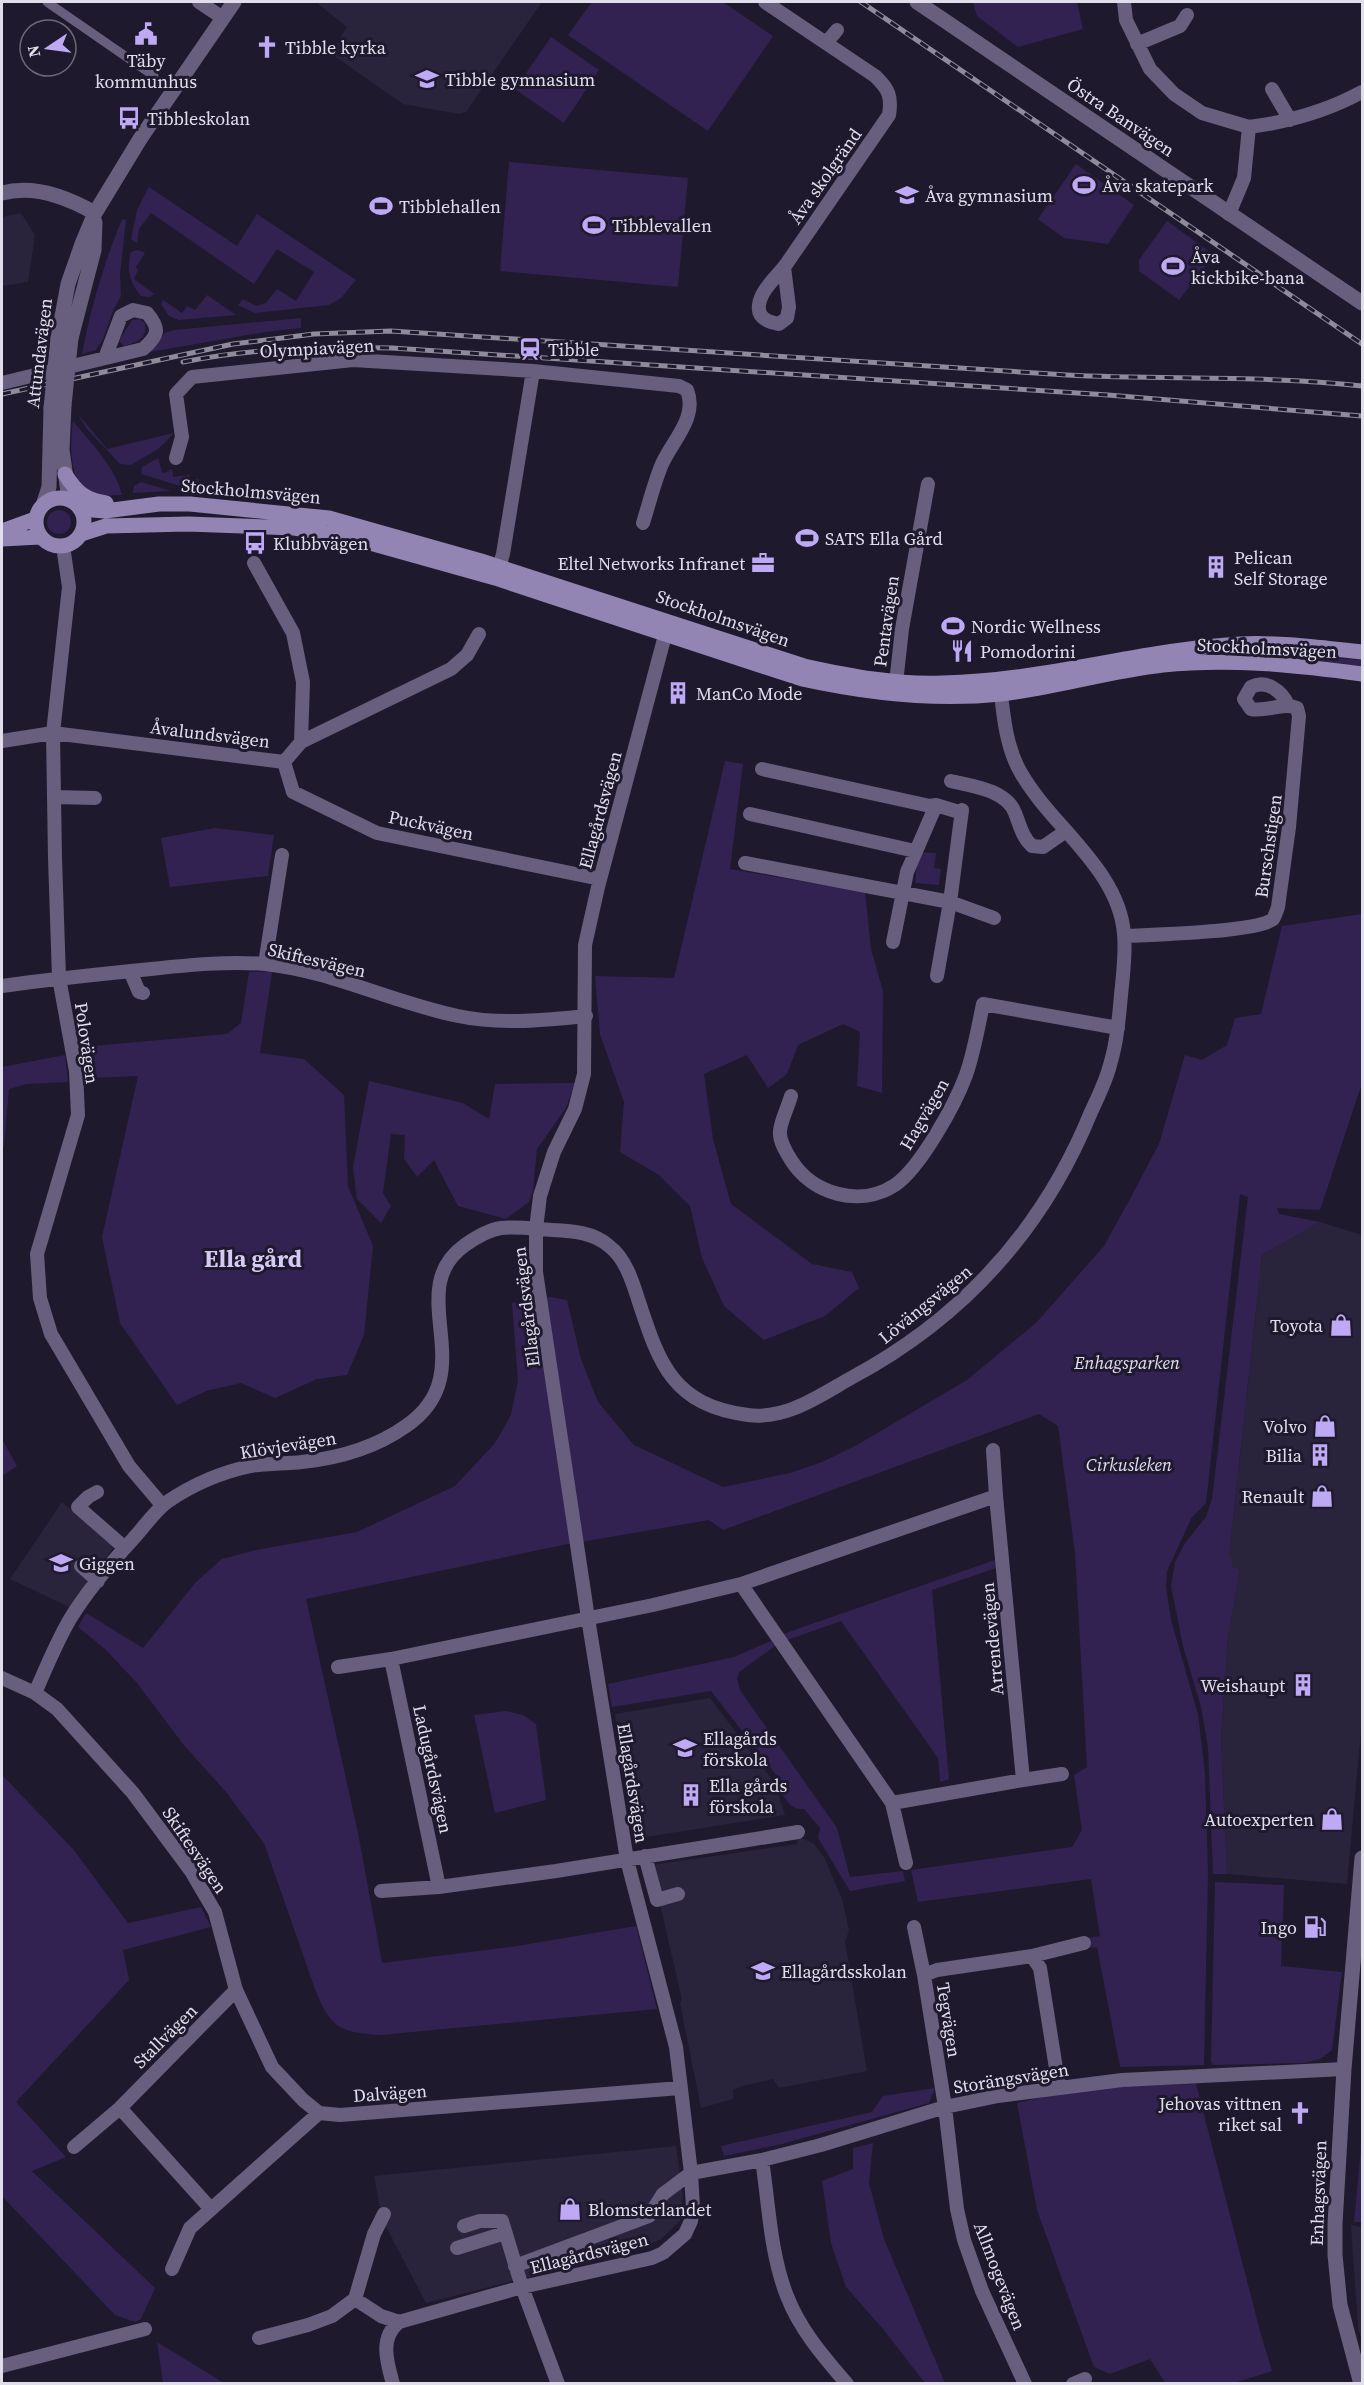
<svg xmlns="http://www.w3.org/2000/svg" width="1364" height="2385" viewBox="0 0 1364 2385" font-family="'Source Serif 4',serif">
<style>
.built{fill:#2a233c}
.green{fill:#322251}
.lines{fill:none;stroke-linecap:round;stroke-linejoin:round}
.pedestrian{stroke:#675f7d;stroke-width:9}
.minor{stroke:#675f7d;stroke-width:14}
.tertiary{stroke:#675f7d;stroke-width:15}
.secondary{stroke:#9285b4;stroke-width:15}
.rail-casing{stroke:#8f8b9b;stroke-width:5}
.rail{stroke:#1f192d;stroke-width:3;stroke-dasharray:9;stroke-linecap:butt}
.tertiary-bridge{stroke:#675f7d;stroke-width:15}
.labels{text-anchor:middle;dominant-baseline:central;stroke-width:6;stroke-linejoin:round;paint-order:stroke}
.poi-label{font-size:18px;fill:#e1deec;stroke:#1f192d;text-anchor:start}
.street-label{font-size:18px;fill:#e1deec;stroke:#1f192d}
.park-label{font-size:18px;font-style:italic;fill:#e3def1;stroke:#1f192d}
.district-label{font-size:24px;font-weight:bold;fill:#d5caf5;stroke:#1f192d}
</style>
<rect width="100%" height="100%" fill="#1f192d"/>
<path class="built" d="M320,2H542L466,112L459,114L403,104L330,53L347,27L318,4Z
M21,213L35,235L28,282L2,286V217Z
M1320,1222L1362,1235V1720L1347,1884L1227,1874L1221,1739L1228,1637L1240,1569L1232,1567L1229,1556L1262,1255Z
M62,1502L114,1547L69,1607L10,1579Z
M710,1698L774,1782L785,1815L646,1837L632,1821L615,1714Z
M798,1836L814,1844L824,1857L842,1899L849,1931L845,1941L867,2071L779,2088L773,2079L742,2086L733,2090V2099L701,2108L680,2003L682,2000L651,1865L797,1844Z
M676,2146L683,2196L680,2221L660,2240L628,2252L426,2303L382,2219L374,2176Z
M1351,2225L1362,2227V2341L1358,2328Z"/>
<path class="green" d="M592,2H723L773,36L708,131L568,35Z
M973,2H1077L1083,29L1018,47L977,16Z
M551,37L599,70L564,123L515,89Z
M509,162L688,178L678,287L500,271Z
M1076,164L1134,205L1108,244L1064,238L1038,219Z
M149,187L237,246L257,214L356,280L341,298L329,305L255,313L238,305L243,299L256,306L266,303L277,289L296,301L314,272L277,249L254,284L151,213L139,229L137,243L131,239L137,210Z
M122,219L126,220L120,275L121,296L113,311L103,339L96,350L82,354C91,307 104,263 122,219Z
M1167,221L1214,255L1179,300L1139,271V260Z
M138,250L145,253L136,267L138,270L134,279L154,294L150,297L141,296C130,283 126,269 131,252Z
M207,295L236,315L179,320L169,316L161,304L163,300L182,313L187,306L195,310Z
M301,318V328L265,332L150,352L165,333L174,330Z
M140,319L145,323C148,338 137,342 124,346L119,341L132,320Z
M78,414L107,449L174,433L158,449L131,465L120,464L87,429Z
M73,421C90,442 116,468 122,495C113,495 103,497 93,494C68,486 70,442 73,421Z
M158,458L162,472L164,473L172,469L173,477L189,475L191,479H198L201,487L264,492L263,499L206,494L141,474L142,467Z
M141,482L171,491L133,493L134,486Z
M47 522a12 12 0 1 1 24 0a12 12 0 1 1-24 0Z
M1250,652L1362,660V666L1251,653Z
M725,761L743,764L730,869L865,892L871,949L883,991L882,1093L857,1086L860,1032L843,1024L798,1045L787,1074L768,1088L747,1055L704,1074L713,1139L731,1204L812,1264L852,1272L859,1288L825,1316L764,1340L724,1306L702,1258L690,1206L659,1175L620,1152L624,1102L600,1034L595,976L674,978Z
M215,828L274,835L268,876L170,887L161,838Z
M918,852L936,853L934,868L941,869L939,885L915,883Z
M1362,914V1083L1320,1210L1277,1208L1279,1214L1320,1222L1262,1255L1229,1556L1232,1558V1567L1240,1569L1228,1637L1221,1739L1227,1874H1213L1208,1747L1201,1707L1183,1646L1171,1586L1175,1562L1185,1543L1206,1517L1212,1499L1248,1197L1240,1194L1206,1503L1192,1517L1167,1571L1166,1587L1171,1620L1198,1714L1205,1774L1208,1872L1204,2065L1120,2067L1097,1947L1088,1948L1087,1938L1100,1936L1091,1879L918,1902L911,1870L1072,1847L1082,1830L1074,1775L1087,1767L1075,1553L1058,1426L1039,1414L723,1530L709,1520L563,1545L306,1599L358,1833L382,1963L517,1946L636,1926L657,2009L381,2035C341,2032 332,2030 316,1992L264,1843L226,1792L183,1744L137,1683L106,1650L78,1627L86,1613L143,1648L196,1582L222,1559L256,1550L357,1532L455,1486L495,1443L511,1415L518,1380L512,1303L550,1297L567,1300L581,1359L598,1402L634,1445L723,1487L790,1473L822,1462L857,1445L967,1380L1036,1323L1104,1246L1131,1197L1159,1144L1185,1055L1202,1060L1227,1045L1235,1018L1261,1014L1282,926Z
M249,972H272L260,1053L304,1059L344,1095L348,1186L373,1246L364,1335L347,1375L317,1379L275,1398L241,1383L206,1391L177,1405L120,1323L102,1237L138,1076L86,1078L81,1047L227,1034L241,1023Z
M65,1055L68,1082L27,1084L9,1089L4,1145L2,1151V1067Z
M369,1081L463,1103L489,1119L495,1084L575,1083L566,1108L537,1149L533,1190L529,1202L506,1219L458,1206L434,1160L417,1177L404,1159L405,1135L391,1134L383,1193L391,1206L381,1223L357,1199L353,1167Z
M2,1439L17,1466L2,1476Z
M995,1560L996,1568L932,1590L949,1779L940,1782L938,1758L841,1621L787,1640L783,1634Z
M771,1641L775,1646L739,1672L737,1678L740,1690L837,1828L850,1877L903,1871L905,1881L850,1891L818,1838L820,1828L804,1809C791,1810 788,1802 781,1792L784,1785L711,1691L612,1707L608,1684L734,1657Z
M506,1711L523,1715L536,1724L546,1800L495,1813L474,1715Z
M2,1775L73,1849L128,1923L201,1907L211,1927L123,1950L129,1980L16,2102L66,2157L32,2171L155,2288L141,2319L135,2322L115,2315L2,2196Z
M1215,1882L1284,1885L1281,1966L1342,1972L1332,2050L1320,2059L1304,2063L1213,2065L1211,2062Z
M1196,2084L1260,2331L1272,2371L1234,2383L1166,2384L1150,2359L1110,2374L1094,2367L1037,2210L1017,2103L1073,2090L1135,2085Z
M935,2088L929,2103L782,2144L724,2156L721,2146L872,2112L883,2096Z
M1362,2137V2222H1354Z
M873,2143L869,2183L884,2239L945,2383H925L883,2329L846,2287L831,2243L822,2181L853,2169V2148Z
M157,2342L224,2383H163Z"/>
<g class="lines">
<path class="pedestrian" d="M47,2L154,76"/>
<path class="minor" d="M199,2L223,18
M765,2L875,76C889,89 892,97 889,115C855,165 821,214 787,263C778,276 761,289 759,305C757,318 768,322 779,324L787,318L789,307L784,267
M1124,2L1126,20L1150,69L1174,94L1202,113L1249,127
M826,43L837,30
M1137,44L1180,26L1187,15
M1272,89L1290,120
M1229,214L1244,178L1249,127C1289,122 1327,111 1362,92
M2,383L143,349C158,336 161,329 147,313L133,310L121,316L105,358
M176,458L182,437L176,394L192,377L353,360L533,371L679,386L687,390C698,417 673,440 662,464C654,483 649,504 643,523
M63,546L69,587L53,733L55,858L59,978L76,1071L78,1115L37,1254L40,1298L51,1334L129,1466L162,1505
M254,563L293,633L303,682L301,742
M496,577L503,554L533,371
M895,692L902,629L928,484
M2,741L53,733L284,762L301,742L451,669L467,655L479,634
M284,762L293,792L377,833L600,879
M762,769L930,806L936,805L907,872L893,942
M951,781C972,786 1007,790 1015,813C1020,825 1022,837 1032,846L1043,847L1066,831
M54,797L95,798
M936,805L959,812L962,810L950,902L937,976
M750,814L915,851
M745,863L950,902L994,918
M1125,936C1149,935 1259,932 1273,919C1275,916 1277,910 1278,907L1289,827L1299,716L1297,708C1282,702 1269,712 1251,709L1244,699L1251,687C1266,679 1282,691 1288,705
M265,964L282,855
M130,971L139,992L143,993
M2,986C51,979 101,974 151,969C188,965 228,961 265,964C332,971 393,1003 458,1016C500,1025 544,1020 586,1016
M791,1096C788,1107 781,1120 780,1131C779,1141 786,1152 791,1160C812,1194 860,1208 895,1185C920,1168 955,1105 966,1075C974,1052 978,1028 983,1004L1118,1028
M993,1450L996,1496
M97,1492L88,1497L78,1507L125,1548
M81,1566L98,1581
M741,1584L996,1496L1023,1780L892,1803L741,1584L653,1605L391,1659L439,1887L556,1871L798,1832
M338,1667L391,1659
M2,1678L35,1693L57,1709L133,1793L191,1871L215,1912L236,1990L272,2067L303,2100L319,2113
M35,1693C46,1668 56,1643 70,1619C87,1591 110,1564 133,1539C144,1527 154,1512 167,1502C192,1485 222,1472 251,1466C268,1463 285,1464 302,1462C340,1458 375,1448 406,1426C485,1372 400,1291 465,1245C475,1238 488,1230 501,1228C517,1226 535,1229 552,1230C572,1231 593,1232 609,1246C625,1258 632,1280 638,1299C659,1363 672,1405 748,1415C786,1420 819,1396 851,1378C963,1318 1043,1230 1091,1112C1098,1097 1106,1081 1110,1065C1117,1042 1119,1018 1121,995C1123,975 1126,953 1124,934C1119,869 1051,826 1021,773C1006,748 1003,713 1000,685
M1023,1780L1062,1774
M892,1803L906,1863
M645,1856L657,1900L678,1894
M381,1891L439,1887
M914,1927L924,1975
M1032,1956L1084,1943
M74,2147L120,2108
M762,2160C769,2205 770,2253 787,2296C800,2330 824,2357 847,2384
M210,2208L120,2108L236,1990
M464,2226L480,2221H502L522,2287L558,2384
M457,2248L505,2233
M515,2266L649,2216L663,2194L691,2173L762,2160L821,2145L945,2107L998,2096L1122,2080L1344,2069
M172,2269L190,2228L319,2113L340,2115L680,2088
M355,2299L374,2234L384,2214
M259,2338L308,2325L332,2316L355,2299L381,2316L399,2322
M2,2366L145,2329
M393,2384C387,2362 379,2338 399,2322L522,2287L652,2258L663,2253L685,2234L691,2221L693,2208L691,2173L676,2047L627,1860L588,1618L536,1272V1229L540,1196L554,1152L575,1109L584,1074L585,945L598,887L668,624
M1025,2384L982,2291L964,2240L957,2209L945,2107L924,1975L937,1970L1032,1956L1040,1968L1059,2087
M1073,2384L1085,2379"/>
<path class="tertiary" d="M917,2L1362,303
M2,193C34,184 67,197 95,213
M58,338L68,284L82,244L95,213L140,139L234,2
M71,338L94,250L95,222
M64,405L62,450L69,499
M44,502L49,487L51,408
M1361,2384L1340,2305L1335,2255V2224L1344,2069L1362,1858"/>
<path class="secondary" d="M65,474C76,492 85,500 106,503
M36 522a24 24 0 1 1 48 0a24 24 0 1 1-48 0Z
M80,509L105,511L159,504H190L329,518L481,561L804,666C850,676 896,685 943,683C1043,681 1140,650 1240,644C1281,642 1322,648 1362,652
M2,531L35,519
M81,534L106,526L188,524L294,528L345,536L495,578L802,679C866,693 935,701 1001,694C1055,688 1108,671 1163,665C1229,658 1297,665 1362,674
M2,539L40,537"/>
<g class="rail-casing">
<path id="rail" d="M861,2L1362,344
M183,362C252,348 322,346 392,348L1108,395L1362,416
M2,394L233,344L314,334L391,331L1067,375C1166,380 1265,375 1362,386"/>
</g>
<use href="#rail" class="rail"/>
<path class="tertiary-bridge" d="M64,405L71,338
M51,408L58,338"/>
</g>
<defs>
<g id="civic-bare" transform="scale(1.8)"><path d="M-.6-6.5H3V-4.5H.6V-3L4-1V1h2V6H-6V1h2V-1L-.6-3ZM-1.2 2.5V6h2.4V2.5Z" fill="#bea9f4" stroke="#1f192d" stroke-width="2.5" paint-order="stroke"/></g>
<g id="church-bare" transform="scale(1.8)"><path d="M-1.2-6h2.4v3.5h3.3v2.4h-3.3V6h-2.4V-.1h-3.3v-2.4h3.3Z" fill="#bea9f4" stroke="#1f192d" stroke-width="2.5" paint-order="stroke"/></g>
<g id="school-bare" transform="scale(1.8)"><path d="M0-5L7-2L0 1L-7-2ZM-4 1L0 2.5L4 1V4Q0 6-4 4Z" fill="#bea9f4" stroke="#1f192d" stroke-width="2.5" paint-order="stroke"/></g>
<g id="bus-bare" transform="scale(1.8)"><path d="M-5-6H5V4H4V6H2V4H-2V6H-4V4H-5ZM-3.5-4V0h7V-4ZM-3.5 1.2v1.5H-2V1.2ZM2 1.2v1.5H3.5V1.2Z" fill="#bea9f4" stroke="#1f192d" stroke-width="2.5" paint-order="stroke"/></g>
<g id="stadium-bare" transform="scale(1.8)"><path d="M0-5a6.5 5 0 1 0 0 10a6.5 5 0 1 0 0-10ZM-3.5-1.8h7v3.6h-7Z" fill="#bea9f4" stroke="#1f192d" stroke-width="2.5" paint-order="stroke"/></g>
<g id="university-bare" transform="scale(1.8)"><path d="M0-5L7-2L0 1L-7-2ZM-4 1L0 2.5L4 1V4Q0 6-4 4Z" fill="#bea9f4" stroke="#1f192d" stroke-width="2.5" paint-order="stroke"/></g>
<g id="station-bare" transform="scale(1.8)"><path d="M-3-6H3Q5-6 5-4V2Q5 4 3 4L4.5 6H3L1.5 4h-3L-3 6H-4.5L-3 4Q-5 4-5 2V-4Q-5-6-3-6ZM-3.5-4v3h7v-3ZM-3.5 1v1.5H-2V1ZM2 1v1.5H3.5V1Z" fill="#bea9f4" stroke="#1f192d" stroke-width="2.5" paint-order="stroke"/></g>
<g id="office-bare" transform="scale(1.8)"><path d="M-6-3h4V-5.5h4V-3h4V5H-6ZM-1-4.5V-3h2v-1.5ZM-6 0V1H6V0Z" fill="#bea9f4" stroke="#1f192d" stroke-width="2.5" paint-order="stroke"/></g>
<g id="building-bare" transform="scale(1.8)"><path d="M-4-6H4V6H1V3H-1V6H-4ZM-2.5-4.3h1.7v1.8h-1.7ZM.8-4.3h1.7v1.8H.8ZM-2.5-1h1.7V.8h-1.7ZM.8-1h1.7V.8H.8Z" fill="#bea9f4" stroke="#1f192d" stroke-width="2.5" paint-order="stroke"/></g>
<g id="restaurant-bare" transform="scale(1.8)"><path d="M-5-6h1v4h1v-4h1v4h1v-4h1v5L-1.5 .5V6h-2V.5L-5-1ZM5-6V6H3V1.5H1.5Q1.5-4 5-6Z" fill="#bea9f4" stroke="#1f192d" stroke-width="2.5" paint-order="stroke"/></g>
<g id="shop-bare" transform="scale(1.8)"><path d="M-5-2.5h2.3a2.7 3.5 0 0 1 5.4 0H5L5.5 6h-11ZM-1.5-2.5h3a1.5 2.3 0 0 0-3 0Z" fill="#bea9f4" stroke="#1f192d" stroke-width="2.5" paint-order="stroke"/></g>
<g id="fuel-bare" transform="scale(1.8)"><path d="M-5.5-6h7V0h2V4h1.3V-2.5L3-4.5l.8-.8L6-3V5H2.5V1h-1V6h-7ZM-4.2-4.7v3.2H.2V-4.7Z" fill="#bea9f4" stroke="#1f192d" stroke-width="2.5" paint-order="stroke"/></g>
</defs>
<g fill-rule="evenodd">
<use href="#civic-bare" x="146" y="34"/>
<use href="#church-bare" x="267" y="47"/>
<use href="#school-bare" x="427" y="79"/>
<use href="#bus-bare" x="129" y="118"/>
<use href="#stadium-bare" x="1084" y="185"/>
<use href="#university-bare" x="907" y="195"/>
<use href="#stadium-bare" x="381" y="206"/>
<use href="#stadium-bare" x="594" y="225"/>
<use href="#stadium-bare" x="1173" y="266"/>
<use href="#station-bare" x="530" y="349"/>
<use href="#stadium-bare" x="807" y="538"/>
<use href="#bus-bare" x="255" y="543"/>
<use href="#office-bare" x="763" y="563"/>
<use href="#building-bare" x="1216" y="567"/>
<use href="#stadium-bare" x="953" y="626"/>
<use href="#restaurant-bare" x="962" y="651"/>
<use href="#building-bare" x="678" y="693"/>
<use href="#shop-bare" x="1341" y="1325"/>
<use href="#shop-bare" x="1325" y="1426"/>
<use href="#building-bare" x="1320" y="1455"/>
<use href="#shop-bare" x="1322" y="1496"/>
<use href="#school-bare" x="61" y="1563"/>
<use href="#building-bare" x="1303" y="1685"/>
<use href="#school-bare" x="685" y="1748"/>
<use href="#building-bare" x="691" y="1795"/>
<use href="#shop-bare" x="1332" y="1819"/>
<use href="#fuel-bare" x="1315" y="1927"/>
<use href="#school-bare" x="763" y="1971"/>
<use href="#church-bare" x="1300" y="2113"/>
<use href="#shop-bare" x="570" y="2209"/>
</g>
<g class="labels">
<g class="poi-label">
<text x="285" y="47">Tibble kyrka</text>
<text x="146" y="60" text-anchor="middle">Täby<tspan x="146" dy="21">kommunhus</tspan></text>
<text x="445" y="79">Tibble gymnasium</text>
<text x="147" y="118">Tibbleskolan</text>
<text x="1102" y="185">Åva skatepark</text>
<text x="925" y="195">Åva gymnasium</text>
<text x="399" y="206">Tibblehallen</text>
<text x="612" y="225">Tibblevallen</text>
<text x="1191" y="256">Åva<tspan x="1191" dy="21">kickbike-bana</tspan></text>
<text x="548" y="349">Tibble</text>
<text x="825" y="538">SATS Ella Gård</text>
<text x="273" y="543">Klubbvägen</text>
<text x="1234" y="557">Pelican<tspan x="1234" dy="21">Self Storage</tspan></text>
<text x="745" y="563" text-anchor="end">Eltel Networks Infranet</text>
<text x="971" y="626">Nordic Wellness</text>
<text x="980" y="651">Pomodorini</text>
<text x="696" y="693">ManCo Mode</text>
<text x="1323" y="1325" text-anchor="end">Toyota</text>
<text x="1307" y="1426" text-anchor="end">Volvo</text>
<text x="1302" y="1455" text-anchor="end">Bilia</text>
<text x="1304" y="1496" text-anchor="end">Renault</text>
<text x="79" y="1563">Giggen</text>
<text x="1285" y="1685" text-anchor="end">Weishaupt</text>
<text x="703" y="1738">Ellagårds<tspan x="703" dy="21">förskola</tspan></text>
<text x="709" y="1785">Ella gårds<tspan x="709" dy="21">förskola</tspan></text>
<text x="1314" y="1819" text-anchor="end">Autoexperten</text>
<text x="1297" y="1927" text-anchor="end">Ingo</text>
<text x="781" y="1971">Ellagårdsskolan</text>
<text x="1282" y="2103" text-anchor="end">Jehovas vittnen<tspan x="1282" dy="21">riket sal</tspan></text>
<text x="588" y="2209">Blomsterlandet</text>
</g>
<g class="street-label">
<text transform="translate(1121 117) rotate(34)">Östra Banvägen</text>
<text transform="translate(825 176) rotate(-55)">Åva skolgränd</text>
<text transform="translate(317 348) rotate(-3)">Olympiavägen</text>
<text transform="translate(39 353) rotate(-83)">Attundavägen</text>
<text transform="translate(251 491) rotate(5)">Stockholmsvägen</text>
<text transform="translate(723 618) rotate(19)">Stockholmsvägen</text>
<text transform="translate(886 621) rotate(-82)">Pentavägen</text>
<text transform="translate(1267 648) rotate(3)">Stockholmsvägen</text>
<text transform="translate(210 734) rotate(7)">Åvalundsvägen</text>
<text transform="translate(600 810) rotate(-75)">Ellagårdsvägen</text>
<text transform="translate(431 825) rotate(12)">Puckvägen</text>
<text transform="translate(1268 846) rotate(-82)">Burschstigen</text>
<text transform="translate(317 960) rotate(13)">Skiftesvägen</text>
<text transform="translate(87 1043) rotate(82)">Polovägen</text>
<text transform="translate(924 1114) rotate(-60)">Hagvägen</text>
<text transform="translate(925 1304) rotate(-39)">Lövängsvägen</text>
<text transform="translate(526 1307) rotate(-97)">Ellagårdsvägen</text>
<text transform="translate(288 1445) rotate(-9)">Klövjevägen</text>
<text transform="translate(992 1639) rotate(-95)">Arrendevägen</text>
<text transform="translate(433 1769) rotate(78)">Ladugårdsvägen</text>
<text transform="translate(633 1783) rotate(81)">Ellagårdsvägen</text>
<text transform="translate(195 1850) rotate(56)">Skiftesvägen</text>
<text transform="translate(949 2020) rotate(81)">Tegvägen</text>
<text transform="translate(165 2036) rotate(-45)">Stallvägen</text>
<text transform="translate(1011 2078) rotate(-9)">Storängsvägen</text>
<text transform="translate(390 2093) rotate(-4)">Dalvägen</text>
<text transform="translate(1318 2193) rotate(-88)">Enhagsvägen</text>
<text transform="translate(589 2253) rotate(-14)">Ellagårdsvägen</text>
<text transform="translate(1000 2276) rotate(69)">Allmogevägen</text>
</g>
<g class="park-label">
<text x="1127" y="1362">Enhagsparken</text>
<text x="1129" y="1464">Cirkusleken</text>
</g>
<g class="district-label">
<text x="253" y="1258">Ella gård</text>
</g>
</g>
<rect width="1364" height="2385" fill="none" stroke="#e1deec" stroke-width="6"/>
<g transform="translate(48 48) rotate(257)"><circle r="28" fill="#1f192d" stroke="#6d6879" stroke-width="1.5"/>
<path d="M0-4.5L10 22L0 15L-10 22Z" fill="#bea9f4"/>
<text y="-9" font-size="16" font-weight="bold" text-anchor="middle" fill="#e1deec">N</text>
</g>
</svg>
